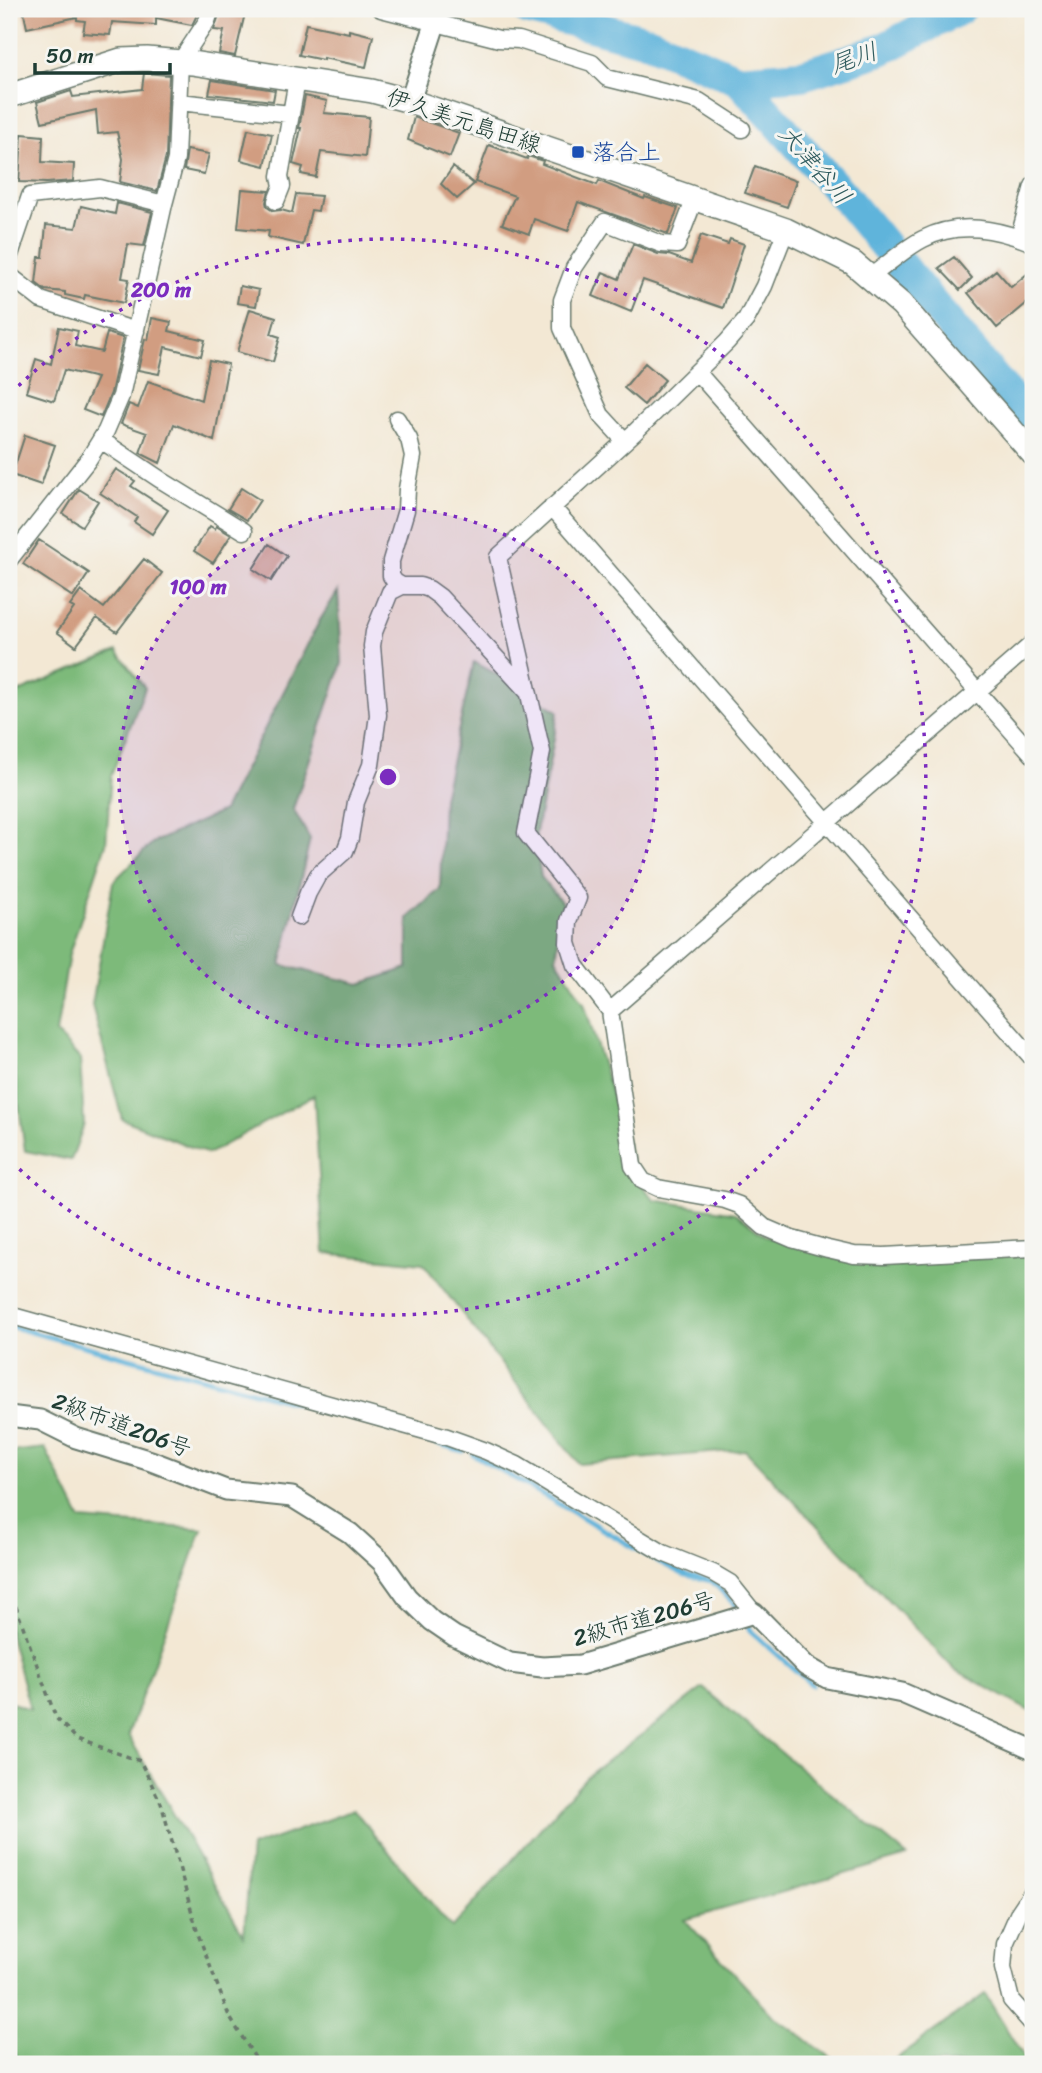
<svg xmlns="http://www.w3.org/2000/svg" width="1042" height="2073" viewBox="0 0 1042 2073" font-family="Sriracha,'Klee One',sans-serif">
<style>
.forest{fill:#7dba7a;stroke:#4e7c57;stroke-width:2}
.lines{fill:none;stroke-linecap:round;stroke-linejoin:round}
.stream{stroke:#5fb4db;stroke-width:5}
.river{stroke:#5fb4db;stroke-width:32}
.building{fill:#d19d81}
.minor-casing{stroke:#69796c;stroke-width:19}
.tertiary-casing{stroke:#69796c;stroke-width:23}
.secondary-casing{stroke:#69796c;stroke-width:26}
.path{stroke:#69796c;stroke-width:3.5;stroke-dasharray:5 5;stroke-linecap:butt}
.minor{stroke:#fff;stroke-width:16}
.tertiary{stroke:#fff;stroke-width:19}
.secondary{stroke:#fff;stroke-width:23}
.ring{fill:none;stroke:#7b2cbf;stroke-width:3.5;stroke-dasharray:3.5 7}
.transit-dot{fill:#1a4fb4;stroke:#f6f6f2;stroke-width:2.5}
.labels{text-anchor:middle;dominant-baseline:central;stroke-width:6;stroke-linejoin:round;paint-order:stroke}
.street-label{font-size:23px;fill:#1f3d34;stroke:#f6f6f2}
.transit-label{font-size:23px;fill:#164399;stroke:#f6f6f2;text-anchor:start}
.water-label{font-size:24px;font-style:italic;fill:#2f5b5e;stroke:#f6f6f2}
.centre{fill:#7b2cbf;stroke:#f6f6f2;stroke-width:3.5}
.ring-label{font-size:21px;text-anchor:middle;font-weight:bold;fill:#7b2cbf;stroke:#f6f6f2;stroke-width:6;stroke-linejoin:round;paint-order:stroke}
</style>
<rect width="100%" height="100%" fill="#f6f6f2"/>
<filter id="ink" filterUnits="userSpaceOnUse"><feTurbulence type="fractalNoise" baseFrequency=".0143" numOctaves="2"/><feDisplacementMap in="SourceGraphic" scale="14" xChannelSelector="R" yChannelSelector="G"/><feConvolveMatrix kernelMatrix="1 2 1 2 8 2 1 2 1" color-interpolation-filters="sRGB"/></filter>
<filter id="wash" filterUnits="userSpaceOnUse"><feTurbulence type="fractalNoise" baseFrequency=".00686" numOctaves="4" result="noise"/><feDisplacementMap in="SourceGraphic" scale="28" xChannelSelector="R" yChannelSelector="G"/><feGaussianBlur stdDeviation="1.57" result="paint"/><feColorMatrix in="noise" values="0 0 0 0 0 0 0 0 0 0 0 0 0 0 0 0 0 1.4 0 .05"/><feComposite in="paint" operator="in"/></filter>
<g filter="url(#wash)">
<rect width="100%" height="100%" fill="#f3e8d4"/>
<path class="forest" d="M338,591L342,663L293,809L310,839L281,965L360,984L408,968V918L440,889L443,798L474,662L506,679L558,711L554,739L535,837L541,877L563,904L556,958L584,1003L637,1178L654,1200L736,1213L767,1237L874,1264L1032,1252L1033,1713L954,1669L745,1450L579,1464L423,1263L324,1253L314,1095L208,1154L122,1119L92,1005L113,882L152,843L223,811L320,620Z
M117,651L145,688L111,776L106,844L69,954L56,1033L80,1059L84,1124L71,1160L25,1151L14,1069H9V696Z
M45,1448L81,1520L202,1529L128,1735L244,1936L251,1847L354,1810L452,1928L586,1777L703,1688L907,1856L685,1920L772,2015L840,2064L20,2063L9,2044V1702L30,1709L9,1632V1452Z
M985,1994L1028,2064H889Z"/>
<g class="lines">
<path class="stream" d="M9,1326L315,1408
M389,1429L463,1451
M473,1454L652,1558L683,1574L712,1581L739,1609L752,1632L812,1685"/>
<path class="river" d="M527,9L647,41L739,80L841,193L1033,425
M739,80L802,75L881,50L960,9"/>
</g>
<g id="blocks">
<path class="building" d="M23,9H200L192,25L156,18V25L112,22L110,35L83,33L85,21L77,20V17L27,28Z
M221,9H246L235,56L219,53L224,31L214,30Z
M306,24L349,33V30L373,36L366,67L323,58V60L299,55Z
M144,73L169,75L166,157L157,191L120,182L123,159L117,132L98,134L96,110L42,122L37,102L71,91L73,97L142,89Z
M212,80L275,90L273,101L209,94Z
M305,96L327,101L324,113L369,117L365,157L321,152L316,177L301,174L303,167L293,164L301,128H299Z
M414,117L459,133L450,157L408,140Z
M248,129L272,134L265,166L241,160Z
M22,134L43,136L42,162L74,164L73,181L47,183L19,182Z
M489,145L527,159L528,156L543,161L542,164L597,185L599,181L644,199L645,197L678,208L668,234L578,202L568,231L534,219L529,234L502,224L515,196L475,182Z
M187,150L209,154L204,174L184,170Z
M755,166L796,181L787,207L745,193Z
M453,167L474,184L457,199L441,184Z
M242,189L269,191L266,202L267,207L273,211L281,210L292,213L296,194L321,196L318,211L311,210L303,245L268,237L269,231L238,228Z
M117,203L152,212L144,246L128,244L122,278L129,279L124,303L85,295L84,299L65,295V292L45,290L36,283L39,257H43L46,225L76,228L81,206L115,214Z
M701,235L728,244L730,239L744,244L723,308L643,280L631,312L593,296L603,272L619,279L633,244L658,254L669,255L691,263Z
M954,257L972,278L960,290L939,268Z
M1033,269V298L997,328L968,293L996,270L1011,287Z
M240,286L259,290L256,306L237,303Z
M250,309L276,317L271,334L280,337L273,362L237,352Z
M152,318L171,322L169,331L205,340L201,356L165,347L159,374L138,370L145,339L148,340Z
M59,327L78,331L75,346L102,352L107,333L123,338L111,393L101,417L83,410L97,378L64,370L54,401L26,392L36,359L51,364Z
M209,360L228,364L214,441L174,424L160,463L140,453L147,433L121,424L129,404L138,408L148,381L201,400Z
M645,363L665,380L644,405L624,388Z
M25,435L55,445L41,485L12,475Z
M116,469L135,481L131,486L168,510L152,534L134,522L137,517L100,493Z
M241,488L260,500L247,520L228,509Z
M79,489L98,501L82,526L63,514Z
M210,526L215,529L216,526L231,535L213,563L194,551Z
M39,540L89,573L73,597L23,564Z
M269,544L287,556L271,581L253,569Z
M144,559L162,573L117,632L97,618L76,646L57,632L74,608L70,606L81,591L104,608Z"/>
</g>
</g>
<g filter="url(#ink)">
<use href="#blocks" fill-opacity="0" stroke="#69796c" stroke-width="2"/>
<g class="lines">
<g class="minor-casing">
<path id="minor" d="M381,9L499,39L519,40L592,63L607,78L699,101L742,129
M179,102L291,114
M276,201L282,186L280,176L297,80
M786,230L764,286L746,320L727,342L635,432L498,557L542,752L526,833L578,898L569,921L568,943L575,965L610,1011L633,1166L643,1181L658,1188L725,1200L739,1205L764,1227L792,1239L828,1249L854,1255L884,1256L1033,1248
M1019,237L1033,186
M9,258L30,196L100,188L164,204
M9,275L41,300L136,331
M870,277C887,265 905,248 923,239C959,220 998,229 1033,243
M697,372L1033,755
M397,419L409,439L413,456L407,489L406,510L391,561V576L395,582L402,586H420L429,589L440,597L527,691
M101,440L161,480L244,531
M624,440L601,415L562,328V300L574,268L605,222L661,244L677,245L695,198
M552,507L1033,1059
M9,560L88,460L106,431L121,396L164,204L176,159L180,62L207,21L211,9
M299,917L308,893L318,875L345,851L350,838L356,802L371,765L378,715L372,646L374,632L390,592L402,586
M610,1011L1033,643
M9,1315L447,1437L486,1451L517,1465L663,1553L713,1573L730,1583L754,1613
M1033,1891L1019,1912L1005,1944L1003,1968L1011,2000L1033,2025"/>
</g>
<g class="tertiary-casing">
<path id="tertiary" d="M410,101L440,9
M9,1416L40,1420L76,1438L151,1461L226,1490L292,1497L350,1533L382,1562L407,1597L432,1621L454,1636L510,1663L542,1667L580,1665L754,1613L806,1666L827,1678L902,1693L1033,1750"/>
</g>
<g class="secondary-casing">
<path id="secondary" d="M9,96L121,60L147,59L192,63L372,91L410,101L786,230L853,263L901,304L1033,454"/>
</g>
<path class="path" d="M9,1599L15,1604L56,1718L77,1739L140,1761L161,1803L198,1934L229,2016L259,2064"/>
<use href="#minor" class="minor"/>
<use href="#tertiary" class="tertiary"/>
<use href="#secondary" class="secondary"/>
</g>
</g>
<circle cx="388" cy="777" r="269" fill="#7b2cbf" fill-opacity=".12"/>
<g class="ring">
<circle cx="388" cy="777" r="269"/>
<path d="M11 393A538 538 0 1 1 11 1161"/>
</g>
<rect class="transit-dot" x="571" y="145" width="14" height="14" rx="3.5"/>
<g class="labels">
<g class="street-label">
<text transform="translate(464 121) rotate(18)">伊久美元島田線</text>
<text transform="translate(122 1425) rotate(20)">2級市道206号</text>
<text transform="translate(644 1619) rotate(-16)">2級市道206号</text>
</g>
<g class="transit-label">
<text x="592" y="152">落合上</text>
</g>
<g class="water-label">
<text transform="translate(854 58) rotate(-19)">尾川</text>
<text transform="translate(815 165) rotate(49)">大津谷川</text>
</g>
</g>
<circle cx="388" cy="777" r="10" class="centre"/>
<g class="ring-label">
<text x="161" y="297">200 m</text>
<text x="198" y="594">100 m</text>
</g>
<rect width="1042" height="2073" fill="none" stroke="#f6f6f2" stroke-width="35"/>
<path d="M35 63v10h135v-10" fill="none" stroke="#1f3d34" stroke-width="3.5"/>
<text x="46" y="63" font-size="21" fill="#1f3d34" stroke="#f6f6f2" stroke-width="5" paint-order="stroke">50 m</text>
</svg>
